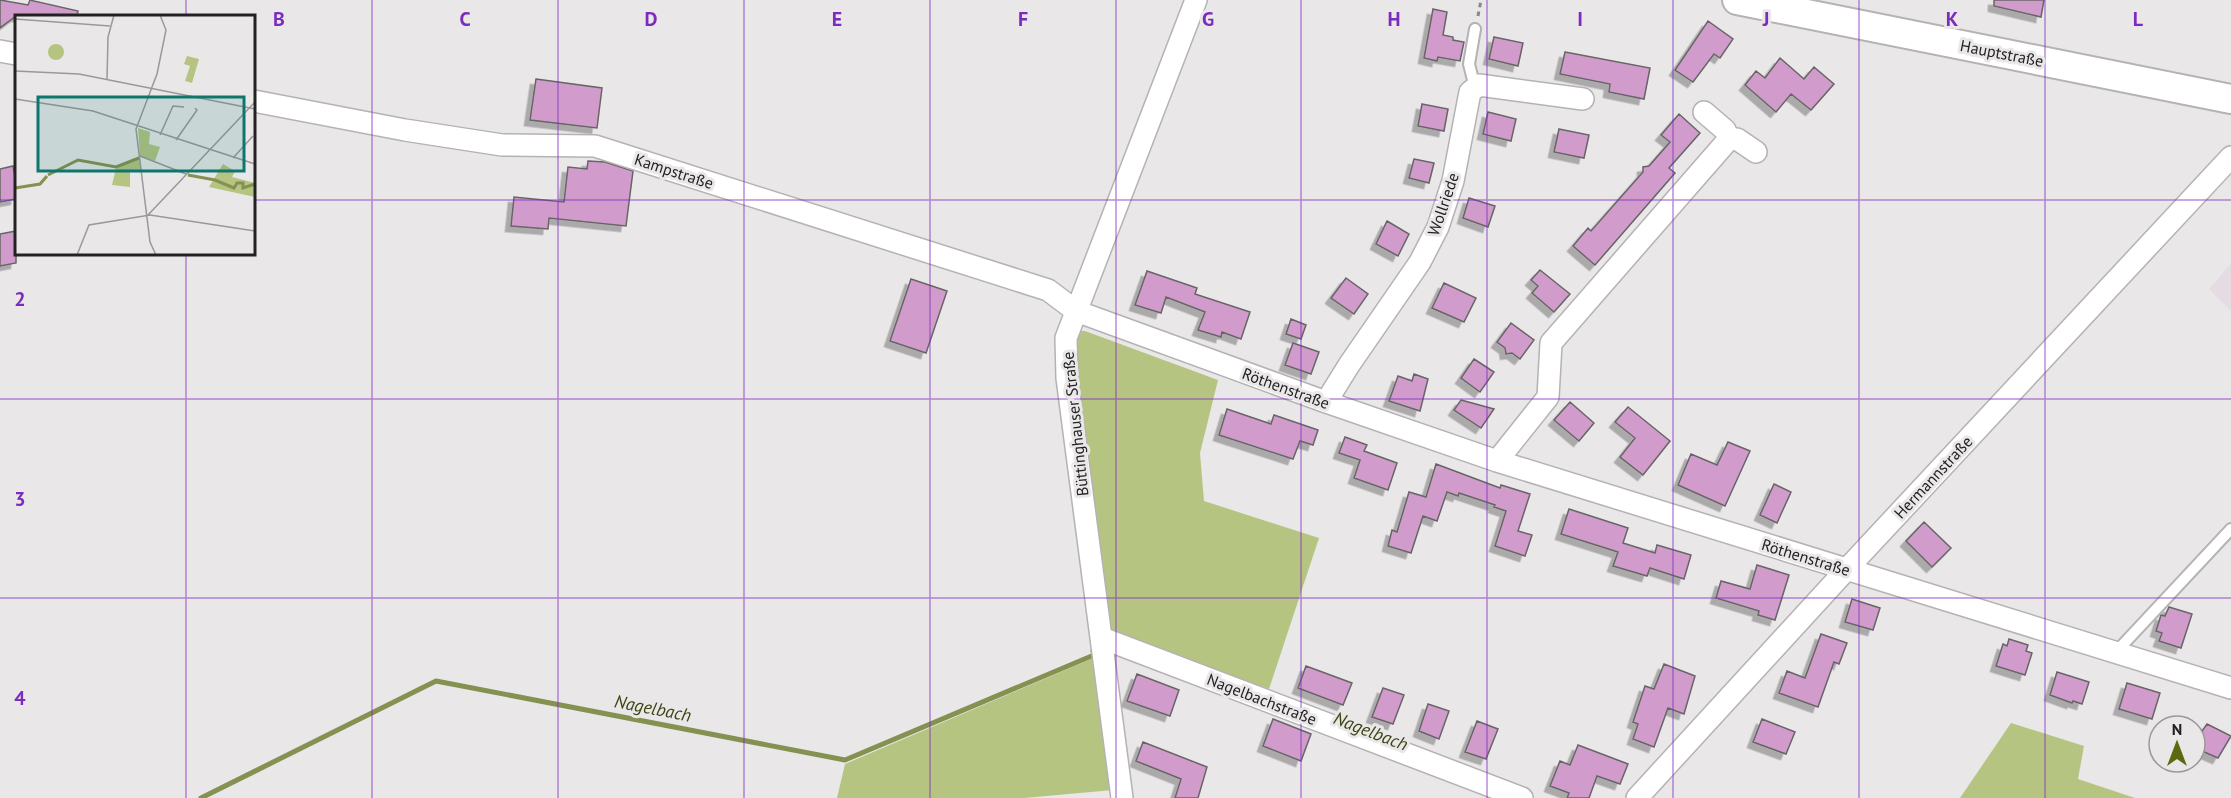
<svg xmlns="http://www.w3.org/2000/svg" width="2231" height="798" viewBox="0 0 2231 798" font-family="'PT Sans',sans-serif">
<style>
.built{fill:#e4dbe3}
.green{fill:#b6c481}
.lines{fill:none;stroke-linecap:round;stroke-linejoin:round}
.stream{stroke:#849150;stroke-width:5}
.building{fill:#d19ccb;stroke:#686567;stroke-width:1.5;filter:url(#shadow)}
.lane-casing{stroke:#b5b2b4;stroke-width:14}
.street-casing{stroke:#b5b2b4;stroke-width:24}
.secondary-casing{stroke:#b5b2b4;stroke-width:32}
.path{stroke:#898789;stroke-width:3;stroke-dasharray:4.5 4.5;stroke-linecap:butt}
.lane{stroke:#fff;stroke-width:10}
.street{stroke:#fff;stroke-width:21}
.secondary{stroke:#fff;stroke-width:28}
.grid{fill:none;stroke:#7b2cbf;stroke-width:1.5;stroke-opacity:0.55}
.labels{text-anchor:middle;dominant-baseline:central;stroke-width:6;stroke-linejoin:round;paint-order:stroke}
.street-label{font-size:16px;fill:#232223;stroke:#eae7e9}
.water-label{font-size:18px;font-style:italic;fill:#3c4412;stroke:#eae7e9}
.inset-river{fill:none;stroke:#849150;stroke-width:3}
.inset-road{fill:none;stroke:#9a989a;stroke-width:1.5}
.view{fill:#0f766e;fill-opacity:0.15;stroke:#0f766e;stroke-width:3}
.inset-edge{fill:none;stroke:#232223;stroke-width:3}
.grid-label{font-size:20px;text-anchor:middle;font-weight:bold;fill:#7b2cbf;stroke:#eae7e9;stroke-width:6;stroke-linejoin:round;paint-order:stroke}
</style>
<defs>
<filter id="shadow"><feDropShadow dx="-5.5" dy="5.5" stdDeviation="0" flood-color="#0004"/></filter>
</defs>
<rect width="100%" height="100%" fill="#eae7e9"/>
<path class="built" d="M2231,264V311L2209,289Z"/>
<path class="green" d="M1076,331H1085L1218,380L1200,453L1204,501L1319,538L1269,689L1108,633L1070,355Z
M1096,657L1113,790L1024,798H837L845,764Z
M2011,723L2084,746L2078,779L2135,798H1960Z"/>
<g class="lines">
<path class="stream" d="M201,798L436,681L845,760L1094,655L1093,651"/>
</g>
<path class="building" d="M0,0L28,5L30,0L78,11L77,16H16L0,28Z
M1994,0H2044L2041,17L1994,6Z
M1433,9L1447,12L1443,35L1453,37V40L1464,42L1460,61L1438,57L1437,61L1424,58Z
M1708,21L1733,39L1720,58L1714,54L1693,82L1675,70Z
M1494,37L1523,43L1518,66L1489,59Z
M1565,52L1650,68L1644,99L1609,92L1610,84L1560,74Z
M1780,58L1804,79L1814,67L1834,84L1811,110L1791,94L1776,112L1745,85L1756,71L1765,78Z
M536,79L602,88L597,128L530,120Z
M1422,104L1448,109L1444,131L1418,126Z
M1488,112L1516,119L1511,141L1483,134Z
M1679,114L1700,133L1669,168L1675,173L1595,265L1573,246L1588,228L1591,231L1643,172V167L1649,166L1670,142L1661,135Z
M1559,129L1589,135L1584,158L1554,152Z
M1414,159L1434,163L1429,183L1409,178Z
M588,161L605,162L633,171L626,226L549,218L548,229L511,226L514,197L564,202L568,167L587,169Z
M13,166L16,182V199L0,202V169Z
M1469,198L1495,206L1488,227L1463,218Z
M1387,221L1409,234L1398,256L1376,244Z
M16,231V263L0,266V234Z
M1540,270L1570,294L1554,312L1532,293L1538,286L1531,280Z
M1147,271L1197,288L1195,294L1250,312L1241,339L1222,332L1221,337L1198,330L1205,312L1166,297L1161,313L1135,305Z
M1346,278L1368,294L1354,314L1331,298Z
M911,279L947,291L926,353L890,341Z
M1444,283L1476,298L1464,322L1432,308Z
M1291,319L1306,325L1301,339L1286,334Z
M1511,323L1534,340L1520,359L1512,353L1506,354L1505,348L1497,342Z
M1293,343L1319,352L1311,374L1285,365Z
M1474,359L1494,372L1480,392L1461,378Z
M1414,374L1428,379L1420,411L1389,401L1398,376L1412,381Z
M1461,400L1494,409L1481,428L1454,410Z
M1570,402L1594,423L1579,441L1554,420Z
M1628,407L1670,441L1643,475L1620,457L1635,438L1615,422Z
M1227,409L1271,424L1274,415L1318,430L1313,445L1300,441L1293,459L1219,435Z
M1345,437L1367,445L1364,451L1397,463L1388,490L1354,478L1360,460L1339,453Z
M1728,442L1750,451L1725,506L1678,485L1691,454L1717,465Z
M1436,464L1500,488L1501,485L1530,494L1518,531L1532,535L1525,556L1495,546L1506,511L1494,507L1495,505L1459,493L1458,496L1447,492L1437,521L1423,516L1411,553L1388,546L1392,530L1397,532L1409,492L1426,497Z
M1774,484L1791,492L1777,523L1760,515Z
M1569,509L1628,528L1623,543L1655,553L1657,545L1691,555L1684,579L1650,568L1647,576L1613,566L1618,552L1561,534Z
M1924,522L1951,548L1932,567L1906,541Z
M1757,565L1789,575L1775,620L1758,615L1759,611L1716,598L1721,581L1750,589Z
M1852,599L1880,608L1873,630L1845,622Z
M2169,607L2192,614L2181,648L2159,641L2162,633L2156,631L2161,615L2165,616Z
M1821,634L1847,643L1839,664L1834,662L1818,707L1779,693L1787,671L1805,678Z
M2009,639L2028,645L2026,651L2032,653L2025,675L1996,666L2003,644L2007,646Z
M1664,664L1695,676L1684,714L1668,708L1654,747L1633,739L1638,724L1633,722L1645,686L1654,689Z
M1306,666L1352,683L1343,705L1298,688Z
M2057,672L2089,682L2082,704L2073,701L2072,703L2050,695Z
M1137,674L1179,690L1170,716L1127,701Z
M2127,683L2160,693L2152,719L2119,709Z
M1383,688L1404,695L1393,724L1372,717Z
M1428,704L1449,711L1439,739L1419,731Z
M1273,719L1311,734L1301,761L1263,746Z
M1762,719L1795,732L1786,754L1753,742Z
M1477,721L1498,729L1486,759L1465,752Z
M2207,724L2231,736L2218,758L2195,748L2200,734Z
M1143,742L1207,767L1198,798H1175L1181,779L1136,761Z
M1578,745L1628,764L1620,784L1597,776L1589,798H1567L1569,793L1550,786L1560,761L1570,765Z"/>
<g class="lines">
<g class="lane-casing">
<path id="lane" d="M1475,88L1469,64L1475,29
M2116,652L2231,529"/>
</g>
<g class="street-casing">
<path id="street" d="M0,51L16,54
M254,101L405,130L502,145L595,146L1048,290L1076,311L1326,402L1497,461L2231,688
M1729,139H1737L1756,152
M1326,402L1349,365L1420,262L1438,227L1453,181L1470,92L1479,85L1583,99
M1497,461L1548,397L1551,343L1729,139L1725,130L1704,112
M1102,638L1522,798
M1122,798L1067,378L1066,338L1196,0
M1637,798L1846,570L2231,157"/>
</g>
<g class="secondary-casing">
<path id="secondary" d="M1737,0L2231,99"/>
</g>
<path class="path" d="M1478,16L1481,0"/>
<use href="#lane" class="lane"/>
<use href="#street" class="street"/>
<use href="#secondary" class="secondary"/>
</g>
<path class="grid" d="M186,0V16M372,0V798M558,0V798M744,0V798M930,0V798M1116,0V798M1301,0V798M1487,0V798M1673,0V798M1859,0V798M2045,0V798M0,200H16M254,200H2231M186,254V798M0,399H2231M0,598H2231"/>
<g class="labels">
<g class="street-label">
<text transform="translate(2002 53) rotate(11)">Hauptstraße</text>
<text transform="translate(674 171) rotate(18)">Kampstraße</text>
<text transform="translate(1443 204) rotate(-71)">Wollriede</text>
<text transform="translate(1286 388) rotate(20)">Röthenstraße</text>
<text transform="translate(1075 424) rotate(-96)">Büttinghauser Straße</text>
<text transform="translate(1933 477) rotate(-47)">Hermannstraße</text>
<text transform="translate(1806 557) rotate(17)">Röthenstraße</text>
<text transform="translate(1262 699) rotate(21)">Nagelbachstraße</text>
</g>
<g class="water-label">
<text transform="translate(653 708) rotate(11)">Nagelbach</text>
<text transform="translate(1371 731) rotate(21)">Nagelbach</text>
</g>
</g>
<g transform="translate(15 15)">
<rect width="240" height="240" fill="#eae7e9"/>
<path d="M33 37a8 8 0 1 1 16 0a8 8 0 1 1-16 0ZM172,41L184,44L177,68L170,66L175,51L169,49ZM123,113L135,117L134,129L145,132L140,146L125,141ZM124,143L126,155L115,156V172L97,170L101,153ZM208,149L220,156L217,162L240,168V182L194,172Z" fill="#b6c481"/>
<path class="inset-river" d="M33,160L63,145L101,152L124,143M173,160L200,165L219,173L222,168H228V173L240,169M0,173L25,169L32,161"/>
<path class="inset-road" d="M0,4L95,11M0,56L64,59L240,94M92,64L93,22L99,0M0,84L78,96L240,149M145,120L158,91L169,92M161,125L182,95L180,93M125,141L171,159M218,143L238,121M133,200L240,87M62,240L74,210L135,200L240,216M141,240L135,227L121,114L142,59L151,15L145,0"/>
<path class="view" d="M23,82H229V156H23Z"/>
<rect width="240" height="240" class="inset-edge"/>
</g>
<g class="grid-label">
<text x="279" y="26">B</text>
<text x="465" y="26">C</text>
<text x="651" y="26">D</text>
<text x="837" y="26">E</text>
<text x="1023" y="26">F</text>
<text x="1208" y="26">G</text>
<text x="1394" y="26">H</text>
<text x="1580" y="26">I</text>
<text x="1766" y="26">J</text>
<text x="1952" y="26">K</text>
<text x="2138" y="26">L</text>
<text x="20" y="306">2</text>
<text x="20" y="506">3</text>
<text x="20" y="705">4</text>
</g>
<g transform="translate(2177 744)"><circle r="28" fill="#eae7e9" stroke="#9a989a" stroke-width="1.5"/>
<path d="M0-4.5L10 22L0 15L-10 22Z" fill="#5d6911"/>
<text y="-9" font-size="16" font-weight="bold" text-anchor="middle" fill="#232223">N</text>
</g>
</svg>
